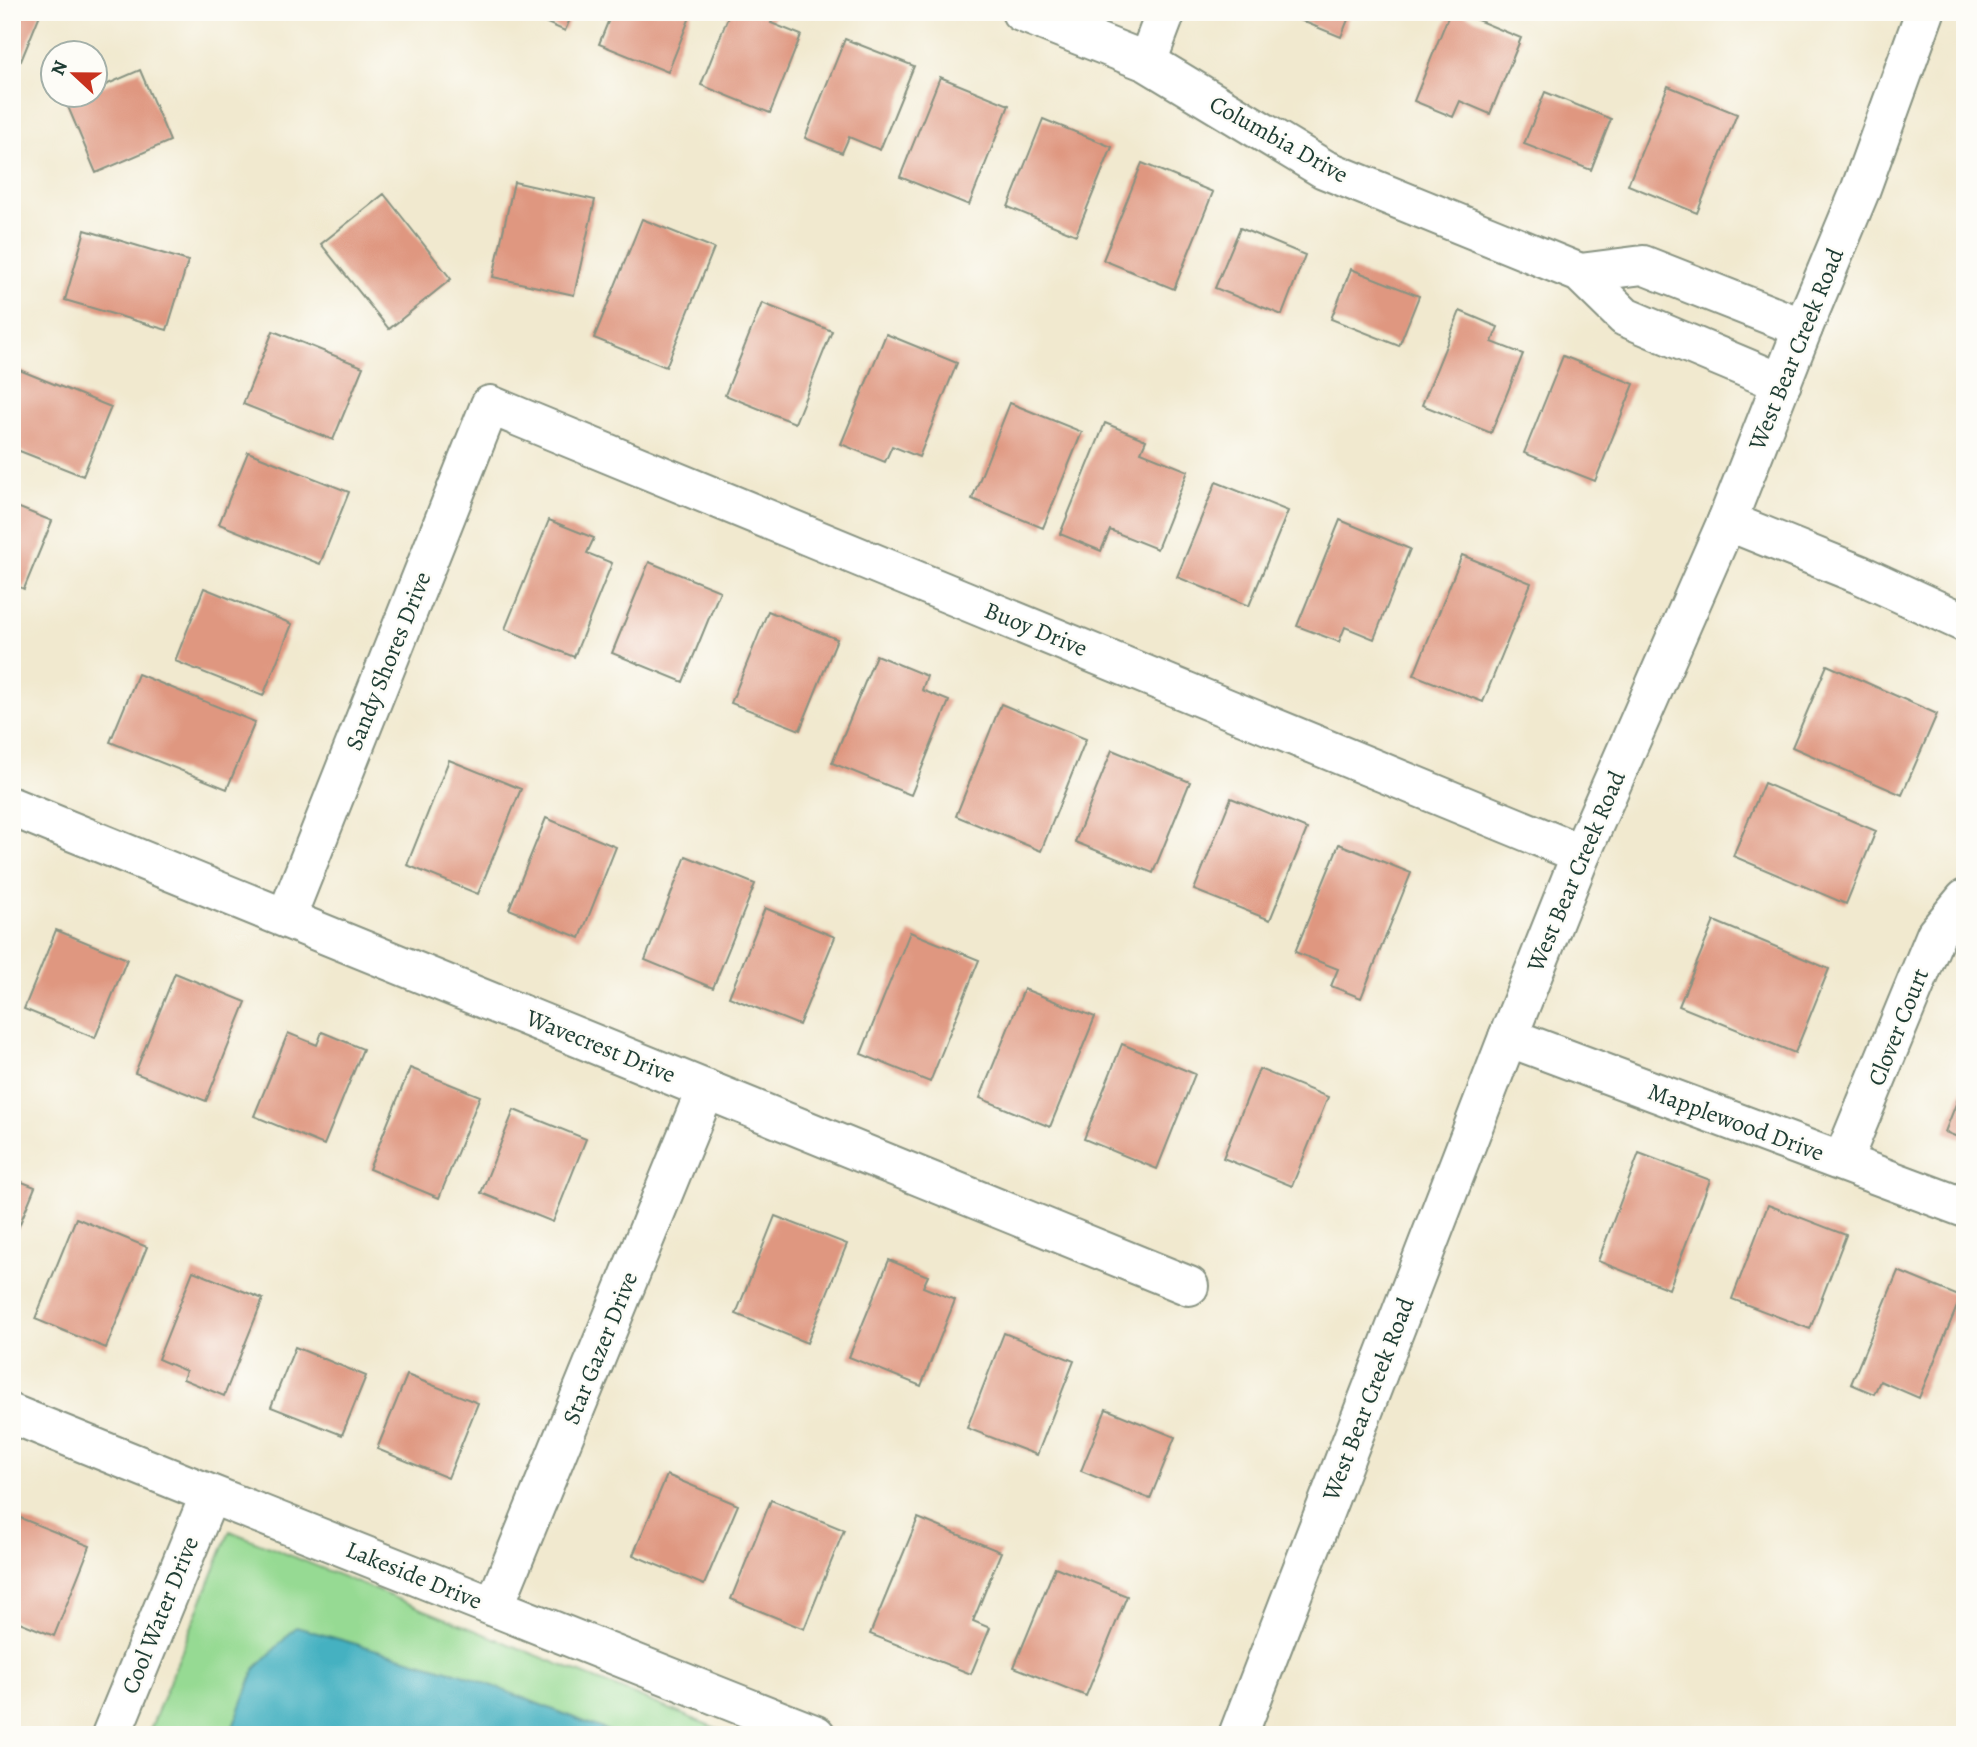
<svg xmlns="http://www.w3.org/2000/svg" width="1977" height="1747" viewBox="0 0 1977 1747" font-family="Alegreya,serif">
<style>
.green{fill:#96da93;stroke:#5a8c64;stroke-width:2}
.water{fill:#44b1c1;stroke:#32777a;stroke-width:2}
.building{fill:#df9780}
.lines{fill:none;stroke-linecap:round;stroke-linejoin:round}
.minor-casing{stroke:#889382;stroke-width:42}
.major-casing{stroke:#889382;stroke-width:42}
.minor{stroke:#fff;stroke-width:38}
.major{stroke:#fff;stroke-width:38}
.labels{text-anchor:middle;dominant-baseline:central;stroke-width:5;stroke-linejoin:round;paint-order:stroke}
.street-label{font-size:24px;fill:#1f3d34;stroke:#fdfcf7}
</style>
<rect width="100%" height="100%" fill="#fdfcf7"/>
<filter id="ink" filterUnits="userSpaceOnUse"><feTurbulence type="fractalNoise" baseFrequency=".0143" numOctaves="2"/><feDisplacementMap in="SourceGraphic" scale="14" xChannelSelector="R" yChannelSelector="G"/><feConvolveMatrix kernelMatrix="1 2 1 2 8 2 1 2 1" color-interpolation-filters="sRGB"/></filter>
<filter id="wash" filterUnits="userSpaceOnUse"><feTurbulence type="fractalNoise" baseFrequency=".00686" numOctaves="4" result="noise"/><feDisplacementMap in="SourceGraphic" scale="28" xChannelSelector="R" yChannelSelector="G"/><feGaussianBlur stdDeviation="1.57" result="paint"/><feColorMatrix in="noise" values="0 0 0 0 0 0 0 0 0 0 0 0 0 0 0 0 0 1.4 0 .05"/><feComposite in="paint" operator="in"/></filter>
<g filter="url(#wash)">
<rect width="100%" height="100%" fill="#f1e9cf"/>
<path class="green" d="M230,1531L733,1735H148Z"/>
<path class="water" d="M296,1627L462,1674L618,1735H230L255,1669Z"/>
<g id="blocks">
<path class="building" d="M12,12H41L21,61L12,58Z
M522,12H573L565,31Z
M612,12H692L668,72L599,44Z
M730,12H776L771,23L801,35L770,113L701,85Z
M1280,12H1351L1341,37Z
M1450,12H1458L1521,38L1490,114L1460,101L1453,117L1414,101Z
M845,39L914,66L880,150L849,137L842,153L805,138Z
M140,70L170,141L96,173L66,102L83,94H94V90Z
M940,77L1009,105L969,205L900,177Z
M1668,86L1737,114L1697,213L1628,185Z
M1545,92L1611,119L1591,170L1524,144Z
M1043,119L1112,147L1076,235L1008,207Z
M1142,163L1213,192L1174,289L1103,260Z
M514,182L595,200L574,295L493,277Z
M384,194L451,279L389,329L321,244Z
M642,219L714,248L666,367L594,338Z
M1240,228L1305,255L1282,315L1215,288Z
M85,230L188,261L167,330L65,300Z
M1351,269L1419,296L1399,346L1331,319Z
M762,303L832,331L795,423L725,395Z
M1460,311L1498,327L1492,342L1523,354L1491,433L1422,405Z
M273,331L363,367L333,440L243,404Z
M886,334L957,363L919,457L892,446L885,462L841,444Z
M1563,356L1634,384L1595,481L1524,453Z
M12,367L111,407L83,476L12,448Z
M1010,403L1082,432L1043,528L972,499Z
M1105,423L1146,440L1141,452L1188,471L1157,549L1110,530L1101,551L1060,534Z
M248,452L349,492L320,564L219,524Z
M1216,482L1288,511L1249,606L1177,577Z
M12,505L52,521L24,589L12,584Z
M549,520L594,538L587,553L612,563L574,657L505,629Z
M1340,520L1410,549L1374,639L1345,627L1339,642L1297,626Z
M1462,555L1531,583L1483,702L1414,675Z
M649,562L720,591L683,682L612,653Z
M204,588L292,624L263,696L175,661Z
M768,611L837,639L800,730L731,703Z
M876,655L927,676L922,690L949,701L911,795L832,763Z
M1827,665L1937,714L1902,795L1792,747Z
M138,674L255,722L227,789L110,742Z
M1001,704L1086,739L1041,851L956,816Z
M1112,750L1190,782L1153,873L1075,842Z
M449,760L521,789L478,894L407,865Z
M1764,783L1876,831L1846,904L1733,856Z
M1231,798L1307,829L1270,920L1194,890Z
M546,818L616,847L580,938L509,909Z
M1339,844L1411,873L1361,998L1331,986L1338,969L1295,952Z
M686,856L755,884L713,988L645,960Z
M765,908L835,937L799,1025L729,997Z
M1714,921L1829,969L1795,1053L1679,1006Z
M56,930L127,959L95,1038L24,1009Z
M910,932L979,960L930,1082L861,1054Z
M175,973L246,1002L206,1101L135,1073Z
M1024,989L1095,1017L1050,1127L980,1098Z
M322,1032L363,1049L324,1145L254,1116L288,1033L317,1045Z
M1122,1044L1195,1074L1157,1169L1084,1139Z
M410,1068L480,1096L439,1198L369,1169Z
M1259,1069L1328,1097L1292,1186L1223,1158Z
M1965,1081V1140L1945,1132Z
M514,1110L586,1139L553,1222L481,1193Z
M1639,1153L1710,1180L1669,1289L1598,1261Z
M12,1178L35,1187L12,1243Z
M1768,1205L1846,1235L1810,1329L1732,1299Z
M775,1216L847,1244L807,1343L736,1314Z
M76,1218L147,1247L106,1348L35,1319Z
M889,1260L928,1276L923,1287L955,1300L921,1386L849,1357Z
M193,1271L263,1299L224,1396L183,1379L186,1371L158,1359Z
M1898,1271L1961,1297L1919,1398L1880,1381L1874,1394L1851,1384Z
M1004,1333L1074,1361L1037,1455L967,1428Z
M295,1347L366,1376L342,1435L271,1407Z
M407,1375L478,1403L448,1478L377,1449Z
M1106,1409L1175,1437L1150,1499L1081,1471Z
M667,1475L738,1505L704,1585L633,1555Z
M771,1500L844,1530L804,1629L731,1599Z
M18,1517L90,1546L54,1636L12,1619V1533Z
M918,1518L1001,1552L973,1621L990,1628L971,1674L870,1634Z
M1055,1567L1127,1596L1086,1696L1014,1667Z"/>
</g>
</g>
<g filter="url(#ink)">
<use href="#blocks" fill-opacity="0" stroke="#889382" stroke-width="2"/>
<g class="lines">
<g class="minor-casing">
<path id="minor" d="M1021,12L1147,62L1324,169L1580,273L1625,317L1782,383
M1147,62L1166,12
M1580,273L1643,265L1803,328
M1727,521L1861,575L1965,623
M12,807L1189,1286
M286,918L490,405L1581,854
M1508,1037L1965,1208
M1842,1162L1936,934L1965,899
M12,1414L210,1494L816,1735
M494,1607L706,1089
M111,1735L210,1494"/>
</g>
<g class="major-casing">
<path id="major" d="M1238,1735L1508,1037L1581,854L1727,521L1803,328L1860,191L1925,12"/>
</g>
<use href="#minor" class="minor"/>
<use href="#major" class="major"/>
</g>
</g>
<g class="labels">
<g class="street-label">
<text transform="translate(1279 139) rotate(29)">Columbia Drive</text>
<text transform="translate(1796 349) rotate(-68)">West Bear Creek Road</text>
<text transform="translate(1036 629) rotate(22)">Buoy Drive</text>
<text transform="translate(388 661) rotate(-68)">Sandy Shores Drive</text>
<text transform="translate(1576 871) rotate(-67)">West Bear Creek Road</text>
<text transform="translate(1898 1027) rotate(-68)">Clover Court</text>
<text transform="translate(601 1046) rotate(22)">Wavecrest Drive</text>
<text transform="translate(1736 1122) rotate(20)">Mapplewood Drive</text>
<text transform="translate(600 1348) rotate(-68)">Star Gazer Drive</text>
<text transform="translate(1368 1399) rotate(-69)">West Bear Creek Road</text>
<text transform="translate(414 1575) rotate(22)">Lakeside Drive</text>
<text transform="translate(160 1615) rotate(-68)">Cool Water Drive</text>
</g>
</g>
<rect width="1977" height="1747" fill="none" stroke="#fdfcf7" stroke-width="42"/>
<g transform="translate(74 74) rotate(292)"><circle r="33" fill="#fdfcf7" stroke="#a4b0a9" stroke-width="2"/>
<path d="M0-5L12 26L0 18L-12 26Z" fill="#c8321e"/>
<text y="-10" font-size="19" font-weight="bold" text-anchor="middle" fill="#1f3d34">N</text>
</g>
</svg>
